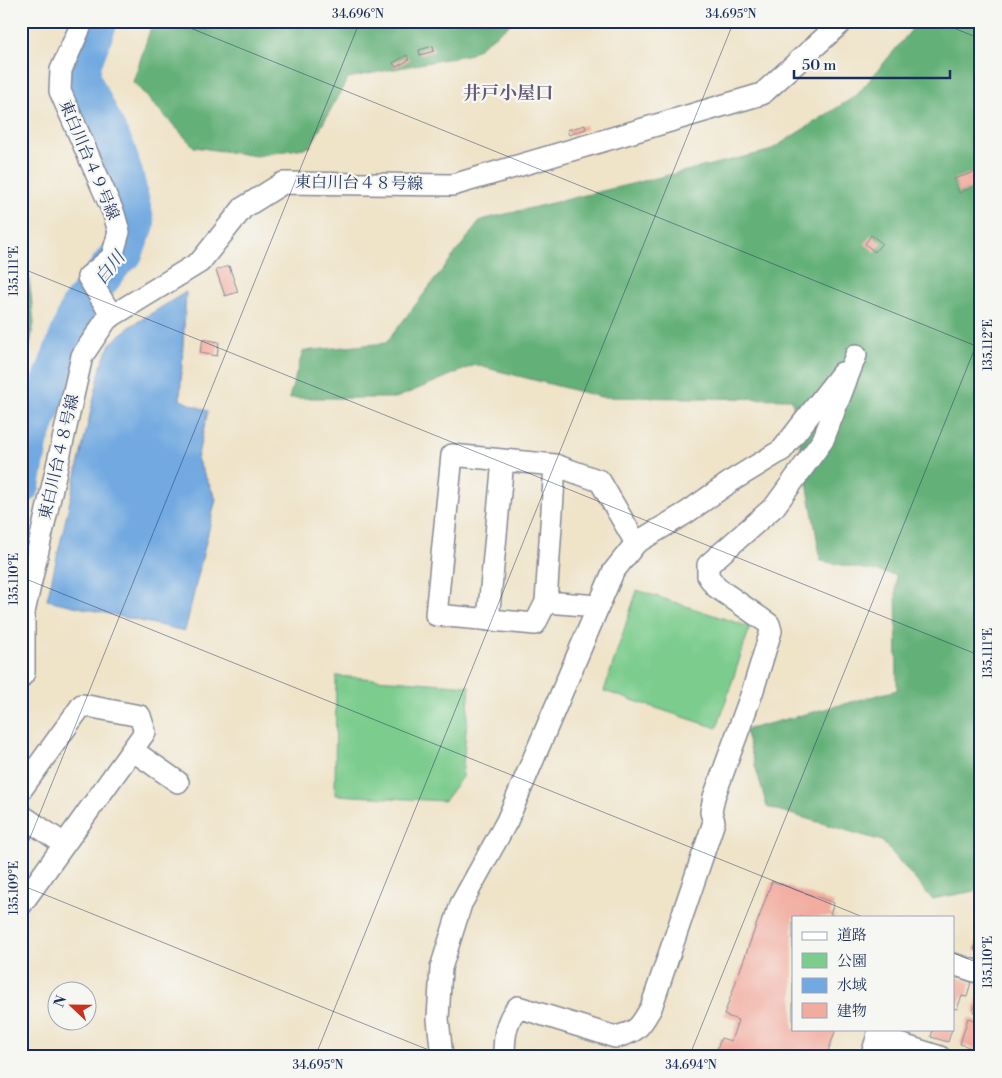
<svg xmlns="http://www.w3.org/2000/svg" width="1002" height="1078" viewBox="0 0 1002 1078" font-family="'Libre Bodoni','Noto Serif JP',serif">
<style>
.green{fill:#7bcc8d;stroke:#4b7e76}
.forest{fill:#64b078;stroke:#40706b}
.water{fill:#71a9e0;stroke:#466c9f}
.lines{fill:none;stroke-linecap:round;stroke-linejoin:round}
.river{stroke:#71a9e0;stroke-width:38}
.building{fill:#f2ab9f}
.minor-casing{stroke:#858993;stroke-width:24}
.minor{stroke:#fff;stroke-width:21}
.ticks{fill:none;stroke:#1b2f5e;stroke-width:1;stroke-opacity:0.45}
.labels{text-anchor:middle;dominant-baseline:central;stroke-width:4.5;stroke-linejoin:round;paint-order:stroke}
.street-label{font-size:16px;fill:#1b2f5e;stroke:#f6f6f2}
.neighbourhood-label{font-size:18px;font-weight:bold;fill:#665a75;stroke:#f6f6f2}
.water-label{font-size:18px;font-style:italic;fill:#355485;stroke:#f6f6f2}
.neatline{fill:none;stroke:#1b2f5e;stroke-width:2}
.ticks-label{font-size:12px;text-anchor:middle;fill:#1b2f5e}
</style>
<rect width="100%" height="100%" fill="#f6f6f2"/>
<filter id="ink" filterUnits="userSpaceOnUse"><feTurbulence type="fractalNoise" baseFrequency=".02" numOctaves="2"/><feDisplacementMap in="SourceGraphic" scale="10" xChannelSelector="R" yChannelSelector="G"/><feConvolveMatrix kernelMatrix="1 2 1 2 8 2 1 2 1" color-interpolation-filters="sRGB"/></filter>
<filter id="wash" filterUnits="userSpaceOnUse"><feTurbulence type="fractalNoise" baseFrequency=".0096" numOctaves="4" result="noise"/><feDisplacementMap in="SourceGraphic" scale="20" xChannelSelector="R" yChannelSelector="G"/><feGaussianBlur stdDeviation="1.12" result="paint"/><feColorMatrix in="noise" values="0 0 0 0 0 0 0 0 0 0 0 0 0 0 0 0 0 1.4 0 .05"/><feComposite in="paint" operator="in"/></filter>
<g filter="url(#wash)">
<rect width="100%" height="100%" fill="#efe3c8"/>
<path class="green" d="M637,590L750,627L717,728L604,691Z
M336,676L470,686L462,777L444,801L335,795Z"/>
<path class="forest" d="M153,21H514L471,54L348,78L310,147L256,156L194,147L133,82Z
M919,21H981V890L932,899L882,841L767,807L745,730L897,690L896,575L821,561L792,399L601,397L475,365L396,398H289L303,351L386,343L481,220L769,151L857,95Z
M21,204L34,323L21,391Z"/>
<path class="water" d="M186,292L180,400L208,411L197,459L216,499L185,631L47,600L102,363L110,344L131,326Z"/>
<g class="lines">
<path class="river" d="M21,486L30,438L79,308L115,260L124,253L136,224L125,177L117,151L81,78L83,62L99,21"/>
</g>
<g id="blocks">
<path class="building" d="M433,46L434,51L420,55L419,50Z
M407,55L409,60L396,67L393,63Z
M585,125L586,129L569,135L567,130Z
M975,172L980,185L959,193L954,179Z
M871,235L882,243L875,252L865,244Z
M229,266L238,292L225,296L216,270Z
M203,339L219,342L217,356L200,353Z
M772,881L834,903L830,914L837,917H793V1029H836L826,1057H814L801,1052L799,1057H730L716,1052L721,1038L731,1041L738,1020L724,1015Z
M980,931H981V952L974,950Z
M953,976L971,982L967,997L962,996L957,1009L953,1008Z
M980,989H981V1015L973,1012Z
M968,1018L981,1022V1051L960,1044Z
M933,1029H952L948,1042L931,1037Z"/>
</g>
</g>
<g filter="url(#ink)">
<use href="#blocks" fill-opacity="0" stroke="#858993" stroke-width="1"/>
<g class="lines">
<g class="minor-casing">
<path id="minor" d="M83,21L61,70L60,91L114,214L119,232L112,257L88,277L112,316
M555,465L546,602L535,624L436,615L452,455L555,465L600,481L636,543
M546,602L598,606
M488,620L503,460
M21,677L24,673V612L82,356L107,319L200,262L243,208L283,183L453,185L762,94L843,21
M132,750L178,782
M21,790L82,705L140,716L145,732L21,905
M21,815L64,844
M953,964L981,973
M877,1037L940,1057
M442,1057L438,1019L441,968L461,904L507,821L613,572L636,543L686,513L733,480L782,450L842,373
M504,1057C504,1038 505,1021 518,1007L615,1037C638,1032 640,1027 651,1008L714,822L711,812L714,797L752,693L771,631L769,624L716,587L708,576V565L775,506L823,440L856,355
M871,1057L880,1029"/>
</g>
<use href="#minor" class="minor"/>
</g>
</g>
<path class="ticks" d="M173,21L981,348M936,21L981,39M21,268L981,656M21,577L863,917M21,860L360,21M21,885L446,1057M953,953L981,964M315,1057L734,21M689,1057L981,333"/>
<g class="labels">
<g class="street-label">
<text transform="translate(89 160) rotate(67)">東白川台４９号線</text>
<text transform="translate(359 183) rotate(1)">東白川台４８号線</text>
<text transform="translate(59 457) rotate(-77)">東白川台４８号線</text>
</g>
<g class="neighbourhood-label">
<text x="508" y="93">井戸小屋口</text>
</g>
<g class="water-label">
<text transform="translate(110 268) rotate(-51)">白川</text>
</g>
</g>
<rect width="1002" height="1078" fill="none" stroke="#f6f6f2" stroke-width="55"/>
<rect x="792" y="916" width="162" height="115" fill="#f6f6f2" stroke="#9ea6b7"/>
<rect x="802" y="932" width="25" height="8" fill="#ffffff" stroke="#9ea6b7"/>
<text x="837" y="940" font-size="15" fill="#1b2f5e">道路</text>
<rect x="802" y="953" width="25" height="15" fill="#7bcc8d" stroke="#9ea6b7"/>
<text x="837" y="966" font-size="15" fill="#1b2f5e">公園</text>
<rect x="802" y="978" width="25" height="15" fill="#71a9e0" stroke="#9ea6b7"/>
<text x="837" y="990" font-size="15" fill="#1b2f5e">水域</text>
<rect x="802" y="1003" width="25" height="15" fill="#f2ab9f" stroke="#9ea6b7"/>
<text x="837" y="1016" font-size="15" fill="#1b2f5e">建物</text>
<g transform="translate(72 1006) rotate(292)"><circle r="24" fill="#f6f6f2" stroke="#9ea6b7"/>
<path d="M0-4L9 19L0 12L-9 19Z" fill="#c8321e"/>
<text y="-8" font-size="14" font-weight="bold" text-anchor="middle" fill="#1b2f5e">N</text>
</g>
<path d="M794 70v8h156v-8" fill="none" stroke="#1b2f5e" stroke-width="2.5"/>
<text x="802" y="70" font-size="15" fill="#1b2f5e" stroke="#f6f6f2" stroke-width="4" paint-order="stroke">50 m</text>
<rect x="28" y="28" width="946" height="1022" class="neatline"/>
<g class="ticks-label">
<text x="358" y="18">34.696°N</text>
<text x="731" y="18">34.695°N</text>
<text transform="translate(14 271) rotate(-90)" y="4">135.111°E</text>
<text transform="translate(988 345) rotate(-90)" y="4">135.112°E</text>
<text transform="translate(14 579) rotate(-90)" y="4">135.110°E</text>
<text transform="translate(988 653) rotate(-90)" y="4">135.111°E</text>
<text transform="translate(14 888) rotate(-90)" y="4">135.109°E</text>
<text transform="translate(988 962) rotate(-90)" y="4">135.110°E</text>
<text x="318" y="1069">34.695°N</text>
<text x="691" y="1069">34.694°N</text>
</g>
</svg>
